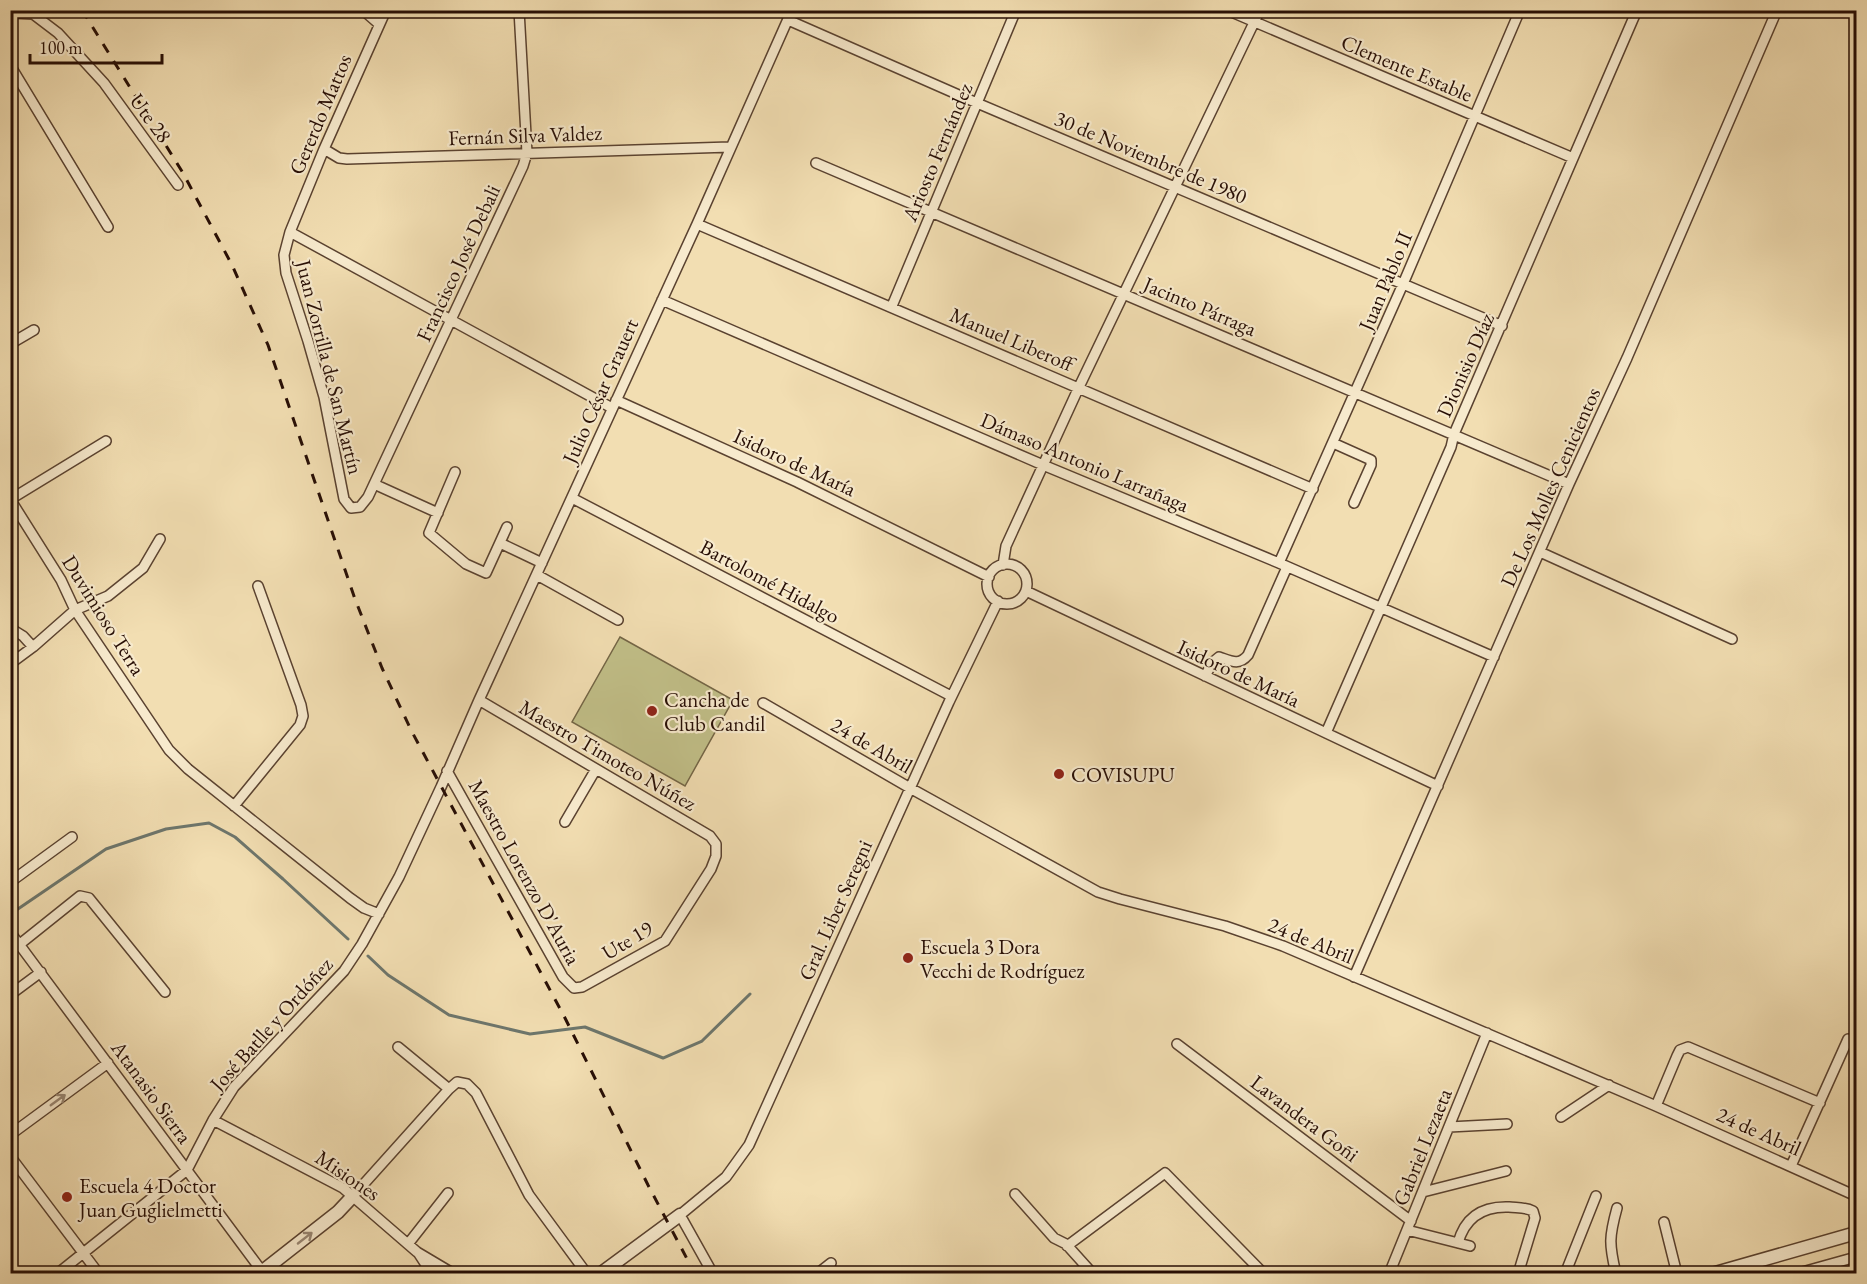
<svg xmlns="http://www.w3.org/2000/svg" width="1867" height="1284" viewBox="0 0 1867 1284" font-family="'EB Garamond',serif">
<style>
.green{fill:#c1bf88;stroke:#746646;stroke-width:1.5}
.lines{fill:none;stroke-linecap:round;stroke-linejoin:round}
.stream{stroke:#6d766c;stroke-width:3}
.minor-casing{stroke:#5a4230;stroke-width:12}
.tertiary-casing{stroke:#5a4230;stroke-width:15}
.minor{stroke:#f7eacd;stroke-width:9}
.tertiary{stroke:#f7eacd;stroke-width:12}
.rail{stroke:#270e05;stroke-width:3;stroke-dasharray:10 10;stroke-linecap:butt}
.oneway{stroke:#998773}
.poi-dot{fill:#8f2418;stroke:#f7eacd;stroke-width:2}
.labels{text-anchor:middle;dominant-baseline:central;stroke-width:4.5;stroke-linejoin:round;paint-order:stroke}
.street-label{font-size:21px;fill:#270e05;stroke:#f7eacd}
.poi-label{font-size:21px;fill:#270e05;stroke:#f7eacd;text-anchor:start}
</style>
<rect width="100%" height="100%" fill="#f2deb2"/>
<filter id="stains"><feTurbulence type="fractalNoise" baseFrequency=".00333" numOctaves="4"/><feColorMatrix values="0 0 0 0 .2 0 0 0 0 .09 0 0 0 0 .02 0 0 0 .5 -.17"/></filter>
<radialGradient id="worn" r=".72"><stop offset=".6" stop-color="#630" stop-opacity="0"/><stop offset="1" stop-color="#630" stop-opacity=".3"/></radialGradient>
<path class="green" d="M620,637L733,700L685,786L572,722Z"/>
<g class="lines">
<path class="stream" d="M15,911L106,849L166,829L209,823L235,837L283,879L348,939
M368,956L388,975L449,1015L530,1034L585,1027L663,1058L702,1041L750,994"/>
<g class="minor-casing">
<path id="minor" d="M363,10L379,24
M386,10L324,149L290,232L284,255L286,273L308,341L324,397L344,499L351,508L360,507L368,497L523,166L527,153L519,10
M1227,10L1573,158
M10,13L33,14L58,33L104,83L178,185
M788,20L977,103L1502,326
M10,65L108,227
M324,149L339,158L347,159L730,147
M816,163L1569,484
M697,224L1313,489
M290,232L612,408
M662,300L1043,465L1279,563L1494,657
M892,306L1016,10
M10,344L34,330
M616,400L797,482L989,577
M1333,443L1371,460V465L1354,503
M455,472L429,533L466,564L486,573L507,527
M374,484L438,513
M572,498L951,696
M10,499L61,580L75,610L169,750L188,769L350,898L364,908L379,914
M11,499L106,441
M500,543L542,563
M1540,552L1732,639
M1279,563L1403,284L1520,10
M987 584a20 20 0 1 1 40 0a20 20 0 1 1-40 0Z
M1003,565L1006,546L1079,387L1260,10
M537,575L618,620
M1026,591L1438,786
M10,628L23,636L33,647
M10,664L33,647L75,610L108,596L143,568L160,539
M1205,676L1213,662L1219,657C1231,661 1239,666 1248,655L1287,567
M763,703L910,788L1098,892L1120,899L1225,926L1283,946L1656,1106L1856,1196
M1326,733L1451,447L1454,434L1637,10
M447,771L563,977L574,988L582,987L665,941L711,869L716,856V844L710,836L479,700
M234,806L300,725L303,716L301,705L258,586
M565,822L596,769
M10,886L13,880L72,837
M10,932L264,1274
M20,944L80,896L89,898L165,992
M1354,977L1569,484L1627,358L1777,10
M10,995L41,972
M1177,1044L1411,1221
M398,1047L449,1089
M1656,1106L1677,1056L1680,1050L1688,1047L1820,1103
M1561,1117L1609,1085
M213,1120L343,1188L417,1252L454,1274
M1449,1127L1507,1124
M10,1135L108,1063
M10,1156L99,1274
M1791,1166L1848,1039
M1423,1192L1506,1171
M1015,1194L1054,1238L1066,1244L1093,1274
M353,1196L449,1089L457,1082L467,1084L476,1093L529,1195L587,1274
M1664,1222L1677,1274
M1407,1230L1470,1246
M1458,1243C1465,1217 1483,1206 1509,1207C1517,1208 1525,1207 1533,1211L1535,1218L1518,1274
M408,1244L448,1193
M1067,1246L1165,1173L1264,1274
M419,1254L432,1274
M57,1274L187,1170L213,1120L234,1087L344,971L362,944L399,877L441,787L479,700L697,224L792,10
M713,1274L680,1215L726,1177L749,1145L949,702L998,601
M817,1274L831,1263
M1389,1274L1487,1033
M1565,1274L1596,1196
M1616,1274C1609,1244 1609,1237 1617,1208
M1795,1274L1856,1257"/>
</g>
<g class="tertiary-casing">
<path id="tertiary" d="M259,1274L338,1212L353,1196
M600,1274L680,1215
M1712,1274L1856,1233"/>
</g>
<use href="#minor" class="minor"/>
<use href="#tertiary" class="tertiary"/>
<path class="rail" d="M82,10L183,173L232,265L268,345L355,599L382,668L411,730L565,1018L648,1185L695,1274"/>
</g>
<defs><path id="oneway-shaft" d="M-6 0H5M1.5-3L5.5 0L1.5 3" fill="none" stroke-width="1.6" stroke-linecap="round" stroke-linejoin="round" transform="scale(1.5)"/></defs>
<g class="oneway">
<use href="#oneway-shaft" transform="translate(58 1100) rotate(-36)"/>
<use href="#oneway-shaft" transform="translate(305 1238) rotate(-38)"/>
</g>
<g class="poi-dot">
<circle cx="652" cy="711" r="6"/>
<circle cx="1059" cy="774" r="6"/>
<circle cx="908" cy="958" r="6"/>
<circle cx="67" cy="1197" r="6"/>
</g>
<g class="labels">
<g class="street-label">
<text transform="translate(1407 68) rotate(23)">Clemente Estable</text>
<text transform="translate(320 114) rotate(-67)">Gererdo Mattos</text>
<text transform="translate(151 118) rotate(54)">Ute 28</text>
<text transform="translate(525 135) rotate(-2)">Fernán Silva Valdez</text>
<text transform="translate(937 152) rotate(-67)">Ariosto Fernández</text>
<text transform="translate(1151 157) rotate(23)">30 de Noviembre de 1980</text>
<text transform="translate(458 263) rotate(-65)">Francisco José Debali</text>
<text transform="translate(1385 281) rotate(-67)">Juan Pablo II</text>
<text transform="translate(1200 306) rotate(23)">Jacinto Párraga</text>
<text transform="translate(1012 339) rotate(23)">Manuel Liberoff</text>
<text transform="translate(1465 365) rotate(-66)">Dionisio Díaz</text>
<text transform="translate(330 367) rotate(76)">Juan Zorrilla de San Martín</text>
<text transform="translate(600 391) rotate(-66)">Julio César Grauert</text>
<text transform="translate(795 462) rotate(25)">Isidoro de María</text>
<text transform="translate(1085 462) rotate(23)">Dámaso Antonio Larrañaga</text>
<text transform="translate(1550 487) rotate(-66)">De Los Molles Cenicientos</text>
<text transform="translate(770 581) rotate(28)">Bartolomé Hidalgo</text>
<text transform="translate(104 615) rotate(58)">Duvimioso Terra</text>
<text transform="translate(1239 673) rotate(25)">Isidoro de María</text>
<text transform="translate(872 745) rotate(30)">24 de Abril</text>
<text transform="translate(608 755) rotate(30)">Maestro Timoteo Núñez</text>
<text transform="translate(525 872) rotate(61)">Maestro Lorenzo D'Auria</text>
<text transform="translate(835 910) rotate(-66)">Gral. Liber Seregni</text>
<text transform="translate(627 940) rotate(-31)">Ute 19</text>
<text transform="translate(1311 940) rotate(22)">24 de Abril</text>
<text transform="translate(271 1024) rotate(-48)">José Batlle y Ordóñez</text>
<text transform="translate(152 1092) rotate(54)">Atanasio Sierra</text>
<text transform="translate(1305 1118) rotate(37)">Lavandera Goñi</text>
<text transform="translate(1759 1131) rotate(24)">24 de Abril</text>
<text transform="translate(1422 1147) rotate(-68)">Gabriel Lezaeta</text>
<text transform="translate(348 1175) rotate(34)">Misiones</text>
</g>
<g class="poi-label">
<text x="664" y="699">Cancha de<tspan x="664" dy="24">Club Candil</tspan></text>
<text x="1071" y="774">COVISUPU</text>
<text x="920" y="946">Escuela 3 Dora<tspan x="920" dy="24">Vecchi de Rodríguez</tspan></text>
<text x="79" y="1185">Escuela 4 Doctor<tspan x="79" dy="24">Juan Guglielmetti</tspan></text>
</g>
</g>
<rect width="1867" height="1284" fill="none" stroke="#f2deb2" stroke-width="36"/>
<rect x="12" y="12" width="1843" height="1260" fill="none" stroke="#270e05" stroke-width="3"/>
<rect x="18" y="18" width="1831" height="1248" fill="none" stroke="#270e05" stroke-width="1.5"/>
<path d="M30 54v9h132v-9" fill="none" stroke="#270e05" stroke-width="3"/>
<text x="39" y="54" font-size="18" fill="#270e05" stroke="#f7eacd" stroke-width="4.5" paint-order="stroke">100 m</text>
<rect width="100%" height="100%" filter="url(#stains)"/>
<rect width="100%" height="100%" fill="url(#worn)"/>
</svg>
